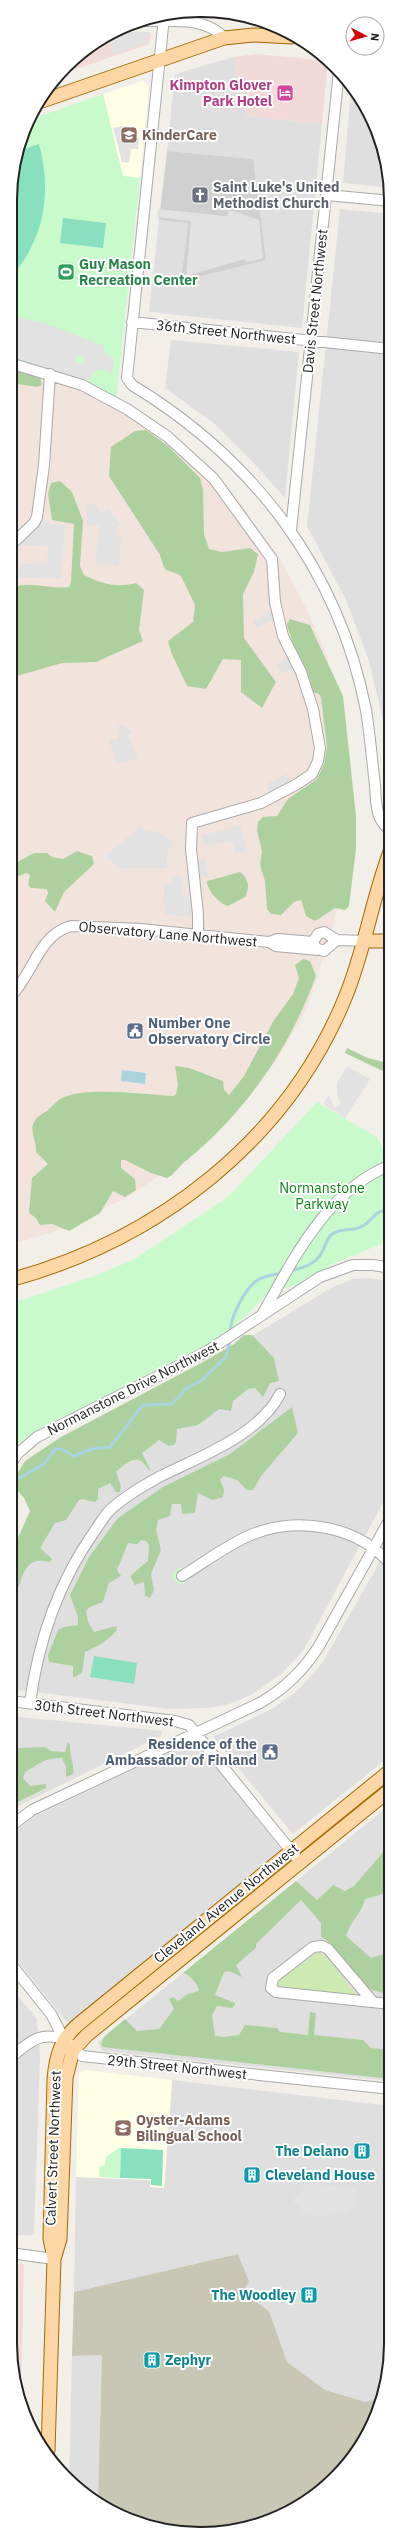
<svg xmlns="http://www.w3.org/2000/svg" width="401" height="2544" viewBox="0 0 401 2544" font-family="'IBM Plex Sans',sans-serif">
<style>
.residential{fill:#e0dfdf}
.commercial{fill:#f2dad9}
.education{fill:#ffffe5}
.religious{fill:#d0d0d0}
.military{fill:#f3e3dd}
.construction{fill:#c7c7b4}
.grass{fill:#cdebb0}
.forest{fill:#add19e}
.park{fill:#c8facc}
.pitch{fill:#88e0be}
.parking{fill:#e2e2e2;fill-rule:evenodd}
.water{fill:#aad3df}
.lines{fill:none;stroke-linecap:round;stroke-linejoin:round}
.stream{stroke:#aad3df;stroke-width:3}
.minor-casing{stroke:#a9a9a9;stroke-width:12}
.major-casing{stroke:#a06b00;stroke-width:15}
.minor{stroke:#fff;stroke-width:10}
.major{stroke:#fcd6a4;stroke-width:13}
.labels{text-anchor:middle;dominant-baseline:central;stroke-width:4;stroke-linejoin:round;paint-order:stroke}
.hotel-label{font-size:14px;font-weight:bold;fill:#b23c85;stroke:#fff;text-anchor:end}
.education-label{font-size:14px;font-weight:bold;fill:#785e54;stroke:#fff;text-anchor:start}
.worship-label{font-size:14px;font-weight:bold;fill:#5b616d;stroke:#fff;text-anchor:start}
.leisure-label{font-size:14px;font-weight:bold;fill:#27864d;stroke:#fff;text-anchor:start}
.street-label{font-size:14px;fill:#222;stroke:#fff}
.service-label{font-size:14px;font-weight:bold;fill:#4e5e75;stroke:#fff;text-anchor:start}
.park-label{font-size:14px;fill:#0c8416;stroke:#fff}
.culture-label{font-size:14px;font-weight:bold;fill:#0d838f;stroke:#fff;text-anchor:end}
.rim{fill:none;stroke:#222;stroke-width:2}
</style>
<rect width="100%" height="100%" fill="#f2efe9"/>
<path class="residential" d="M233,57L247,116L322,124L302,328L149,312L159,220L188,223L181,280L253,159L167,151L175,74Z
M351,89L371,116L391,188L343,183Z
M340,209L391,214V789L383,720L369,661L346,600L307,526Z
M171,340L299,352L285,498L249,458L215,424L165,388Z
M369,1278L391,1281V1488L303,1651L280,1675L251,1695L227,1705L206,1708L170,1709L10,1689V1565L244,1341L331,1288L353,1279Z
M391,1542V1755L293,1834L213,1737L272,1709L297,1691L314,1673L324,1660Z
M10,1716L162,1731L161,1736L10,1810Z
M190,1742L196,1743L201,1749L267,1831L281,1849V1853L71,2023L67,2022L10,1952V1836L35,1816Z
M391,1804V2081L102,2051L98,2042Z
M10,1986L37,2019L40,2056L34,2235H10Z
M172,2080L391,2106V2356L380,2397L366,2402L325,2390L287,2362L269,2311L242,2292L238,2254L74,2292L76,2177L150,2180L164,2188Z
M102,2355L98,2499L69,2480L72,2356Z"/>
<path class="commercial" d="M119,32L151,33L149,44L62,74L75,57Z
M257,54L328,61L322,124L247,116L233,57Z
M10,2264H24L21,2399L10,2343Z"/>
<path class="education" d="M142,81L147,84L149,89L140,178L123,176L103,94Z
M85,2070L172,2080L164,2188L150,2187V2180L76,2177L79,2073Z"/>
<path class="religious" d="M167,151L253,159L266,260L181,281L188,223L159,220Z"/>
<path class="military" d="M10,359L32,364L86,383L206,465L230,489L281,560L307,610L326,653L338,697L340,896L333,927L307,1008L277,1060L239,1107L169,1170L126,1198L60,1230L10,1245Z"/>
<path class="construction" d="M238,2254L249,2282L242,2292L269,2311L287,2362L325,2390L366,2402L380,2397L371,2428L326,2487L262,2524L188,2534L127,2519L98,2499L102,2355L72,2356L74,2292Z"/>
<path class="grass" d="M318,1952L327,1957L356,1995L278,1987V1981Z"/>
<path class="forest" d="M10,368L40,377L42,385L37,387L10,383Z
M146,430L168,446L200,478L203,490L204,534L209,549L222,552L250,548L258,554L254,572L243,594L244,638L276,682L262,708L241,692V660L223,659L206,689L187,686L171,652L168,641L193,622L195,605L181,576C166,567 166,577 160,555L109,476L111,447L135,431Z
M60,481L72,492L83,521L80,566L84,575C102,584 116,588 136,583L144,590L139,630L143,641L96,662L62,663L10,678V589C28,579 50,590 69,587L71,582L74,524L52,520L48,494L51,483Z
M290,619L310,625L343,696L356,816V849L349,906L345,910L335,908L315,921L306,916L301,900L294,902L281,915L271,914L267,909L265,881L260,865L262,851L257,831L258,822L263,817L277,816L288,799L317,779L324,764L327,747L321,698L319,694L313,692C309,667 292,648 287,624Z
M77,851L92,856L94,864L64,892L55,912L45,901L48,893L47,889L31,888L28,885L30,875L26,873L14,878L10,875V866L34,853H47L52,857L63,859Z
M240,872C249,879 250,888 245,897L228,906C219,903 207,891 207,881Z
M303,959L310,961L316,976C290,1047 246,1112 187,1160C180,1165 174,1175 167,1178L151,1173L125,1160H121V1168L135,1179L136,1190L125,1197L113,1191L100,1213L69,1231L52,1224L40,1225L36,1218L29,1213L32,1178L48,1164L36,1152C37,1142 29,1132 34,1122C36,1117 44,1113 48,1110C52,1106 57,1101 62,1098C87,1086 146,1095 173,1096L176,1094L178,1085L175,1066L189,1068L223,1081L224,1090L229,1095L244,1076L274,1020L293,994L299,978L295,965Z
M347,1048L368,1058L391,1064V1080L387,1078L385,1072L345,1053Z
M244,1335H252L274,1358L279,1381L270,1383L263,1397L255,1388L248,1389L233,1401L231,1411L219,1409L198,1425L177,1429L176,1442L174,1445L169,1446L159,1440L142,1453L151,1471C147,1469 146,1465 142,1462C134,1455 122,1467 116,1472L121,1486L120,1492H116L110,1483L98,1489V1499L95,1502L82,1499L79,1500L66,1520L55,1523L40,1548L52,1559L50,1562C18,1554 25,1586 10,1602V1544L17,1540L30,1511L24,1498L11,1484L25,1461L61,1437L203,1362L234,1344Z
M292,1407L298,1433L261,1476L253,1490H247L237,1480L224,1476L220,1480L224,1490L223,1497L212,1500L198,1493L195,1513L182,1514L181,1504H172L170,1516L158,1520L156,1530L161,1550L151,1574L154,1590L150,1598L145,1596L144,1582L135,1585L130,1576L148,1561L149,1545L146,1541L141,1540L137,1544L128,1543L117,1570L121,1576L109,1583L103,1602L90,1607L86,1611L88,1622L94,1632L116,1626L117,1630C109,1640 97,1647 85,1652L82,1673L73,1678V1666L49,1662L48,1655L58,1630L64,1627L78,1625V1617L70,1595L89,1557L118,1518L163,1487L230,1454Z
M10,1731L18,1732V1748L45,1747L51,1751L65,1752L68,1742L70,1745C69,1755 75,1765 73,1774L66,1777V1767L62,1758C43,1758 40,1764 25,1772L23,1778L30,1786L46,1784V1788L10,1806Z
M391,1843V1908H387L383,1894L365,1899C362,1913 350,1922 346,1936L371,1958L386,1953L391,1954V1994C385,1993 378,1992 372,1990C352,1982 342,1948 321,1937V1923L301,1900L256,1944V1948L236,1965L242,1977L229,1971L224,1972L215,1995L235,2003V2005L232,2008L217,2006L212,2015L215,2036L224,2037L239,2035L245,2025L277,2028L280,2032L308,2035L310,2012L316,2013L314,2035L363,2040L371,2048L391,2050V2079L103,2047L101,2044L105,2036L125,2019L137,2031L159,2029L174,2009L169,1999L173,1997L178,2001L188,1994L199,1991C198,1984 190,1975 183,1973L296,1881L317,1900L333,1885L345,1891L354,1886Z"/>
<path class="park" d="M103,94L123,176L140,178L116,400C83,382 48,368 10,359V188L29,120Z
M317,1102L377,1137L391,1163V1240L330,1265L305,1283L269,1292L228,1334L188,1358L48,1424L18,1443L10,1455V1304L97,1275L133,1260L228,1197Z
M173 1576a8 8 0 1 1 16 0a8 8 0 1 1-16 0Z
M119,2148H121L120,2178L99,2177V2167L105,2165L106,2157Z"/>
<path class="pitch" d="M39,144C52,191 45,240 10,278V188L21,150Z
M63,218L106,223L103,248L60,243Z
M94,1656L137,1663L134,1684L90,1677Z
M121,2148L163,2150L162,2186L151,2185V2179L120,2178Z"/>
<path class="parking" d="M121,31L149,32L148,37H145L147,42L114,55L109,38Z
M122,126L132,127V137L139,138L138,149H131L129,163L122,162L113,128Z
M158,209L224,216L228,215V211H233L259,220L263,258L247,262L245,259L186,276L191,221L157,217Z
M10,314L56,327L104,346V354L114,358L112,373L105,370H96L86,381L10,356ZM77,354L84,357L82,363L75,362Z
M94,503L101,513L108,509L121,524L115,530V535L121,536L119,566L95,563L99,526L86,525L87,506Z
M41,516L48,524L65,525L61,578L10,577V571L17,572L22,564L47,565L48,546L18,545Z
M274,607L277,622L270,621L256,628L253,620L272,611Z
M290,657L295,670L281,673L277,664Z
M119,724L132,730L131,734L128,735L138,759L116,764L109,739H118Z
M287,774L293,783L268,796L267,784Z
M240,826L247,851L236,853L232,841L204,846L202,835Z
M140,827L147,831L160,833L174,842L167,853V868H118L105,856Z
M187,859H206L208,877H199L197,883L206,930L193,928L195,926L193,917L165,914V906L163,905L165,883H171L173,876L183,877L182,895L190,898L191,895Z
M347,1066L370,1079L345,1118L323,1104L329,1095L335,1108L341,1104L337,1094V1083Z
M391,2154V2208L385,2207Z
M305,2183L357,2189L355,2207L347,2213L332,2214L331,2217L299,2214L300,2205L293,2204L294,2195L299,2196Z"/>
<path class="water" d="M122,1070L146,1073L145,1084L121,1081Z"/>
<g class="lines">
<path class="stream" d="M290,1271C300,1269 315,1264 321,1254C325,1248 326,1239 331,1235C340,1227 353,1232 363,1226C376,1218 373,1210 391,1210
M230,1332C231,1317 243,1292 255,1282C261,1276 274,1275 282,1273
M10,1483L44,1464L55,1449H61L74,1456L92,1449L110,1447L143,1405L172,1404L188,1387L201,1381L226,1357L230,1340"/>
<g class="minor-casing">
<path id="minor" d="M164,17L127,378L132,385C254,459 338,569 366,710C370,735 372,760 375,785C376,796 375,808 380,818C382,823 387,828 391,832
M138,21C165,22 205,15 224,38
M327,195L391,201
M132,322L391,349
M10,363L82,385L127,409L168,437L214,479L272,559L275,602L283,636L301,672L313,709L320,748L318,761L312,774L297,784L261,803L192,823L191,849L198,914V936
M291,530L339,71
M10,546L34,523L37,517L44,465L50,374
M324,932L337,940L324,951L316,948L313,942L318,934Z
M337,940L366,941
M269,942L276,946L318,950
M10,997C33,975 38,935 71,926L141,929L269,942L278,939L313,942
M263,1313C294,1258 328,1189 391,1165
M389,1423L391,1424
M10,1466L17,1454L37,1437L206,1352L320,1277L353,1265H373L391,1268
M182,1576C205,1562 228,1544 253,1534C299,1516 359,1526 391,1565
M10,1701L175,1721L189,1725L300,1862
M30,1703C38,1642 59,1582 94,1532C99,1525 104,1516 110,1510C125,1496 146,1484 163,1475C202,1456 260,1434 280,1394
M10,1827L32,1810L260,1703C284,1689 304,1670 319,1646L391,1517
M10,1963L51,2014L64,2039L82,2056L391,2089
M373,2002L328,1949L322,1946L313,1947L273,1978L271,1988L276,1992L391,2004
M10,2058C29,2043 38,2031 64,2039
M10,2253L54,2259"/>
</g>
<g class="major-casing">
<path id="major" d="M42,101L224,38L253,35L292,37
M366,941H391
M10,1280C157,1240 286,1142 345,998C365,950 372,898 391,849
M54,2258L50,2239L54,2079C56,2055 61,2038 80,2023L391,1770
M48,2451L54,2259L60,2239L66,2078L73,2050L87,2035L391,1789"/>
</g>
<use href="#minor" class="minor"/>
<use href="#major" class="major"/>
</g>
<defs>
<g id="hotel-square" transform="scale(0.9)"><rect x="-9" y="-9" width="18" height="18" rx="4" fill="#d1479c" stroke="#fff"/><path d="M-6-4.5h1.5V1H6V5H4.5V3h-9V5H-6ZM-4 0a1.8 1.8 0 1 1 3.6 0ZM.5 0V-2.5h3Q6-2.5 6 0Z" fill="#fff"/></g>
<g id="school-square" transform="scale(0.9)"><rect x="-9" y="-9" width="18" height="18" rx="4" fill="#8d6e63" stroke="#fff"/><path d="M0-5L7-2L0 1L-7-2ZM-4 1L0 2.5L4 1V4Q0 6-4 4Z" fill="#fff"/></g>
<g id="church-square" transform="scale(0.9)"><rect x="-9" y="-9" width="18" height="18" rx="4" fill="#6b7280" stroke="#fff"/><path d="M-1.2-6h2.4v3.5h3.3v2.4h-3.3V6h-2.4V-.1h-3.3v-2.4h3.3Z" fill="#fff"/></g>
<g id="stadium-square" transform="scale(0.9)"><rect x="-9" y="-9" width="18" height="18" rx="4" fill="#2e9e5b" stroke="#fff"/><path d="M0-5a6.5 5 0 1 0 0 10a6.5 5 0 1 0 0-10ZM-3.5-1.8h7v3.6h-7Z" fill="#fff"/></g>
<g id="civic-square" transform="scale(0.9)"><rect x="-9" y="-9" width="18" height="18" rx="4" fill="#5c6f8a" stroke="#fff"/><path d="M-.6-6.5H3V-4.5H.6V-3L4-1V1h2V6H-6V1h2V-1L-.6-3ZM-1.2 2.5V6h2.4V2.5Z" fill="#fff"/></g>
<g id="building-square" transform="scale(0.9)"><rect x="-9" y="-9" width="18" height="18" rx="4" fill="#0f9aa8" stroke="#fff"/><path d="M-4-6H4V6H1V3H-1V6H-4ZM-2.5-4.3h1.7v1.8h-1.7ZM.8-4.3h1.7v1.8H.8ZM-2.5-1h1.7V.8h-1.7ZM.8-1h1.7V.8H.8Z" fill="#fff"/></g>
</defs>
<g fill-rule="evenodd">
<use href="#hotel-square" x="285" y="93"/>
<use href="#school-square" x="129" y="135"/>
<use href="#church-square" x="200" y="195"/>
<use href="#stadium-square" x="66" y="272"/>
<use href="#civic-square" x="135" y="1031"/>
<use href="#civic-square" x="270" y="1752"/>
<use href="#school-square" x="123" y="2128"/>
<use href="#building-square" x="362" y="2151"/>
<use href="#building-square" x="252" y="2175"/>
<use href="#building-square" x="309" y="2295"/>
<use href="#building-square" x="152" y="2360"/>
</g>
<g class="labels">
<g class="hotel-label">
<text x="272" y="85">Kimpton Glover<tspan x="272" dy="16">Park Hotel</tspan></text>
</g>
<g class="education-label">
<text x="142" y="135">KinderCare</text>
<text x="136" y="2120">Oyster-Adams<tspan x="136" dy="16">Bilingual School</tspan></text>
</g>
<g class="worship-label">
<text x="213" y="187">Saint Luke's United<tspan x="213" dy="16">Methodist Church</tspan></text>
</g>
<g class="leisure-label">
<text x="79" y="264">Guy Mason<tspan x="79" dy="16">Recreation Center</tspan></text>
</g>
<g class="street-label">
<text transform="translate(315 301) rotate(-84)">Davis Street Northwest</text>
<text transform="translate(226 332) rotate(6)">36th Street Northwest</text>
<text transform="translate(168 934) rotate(5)">Observatory Lane Northwest</text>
<text transform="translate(133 1388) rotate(-27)">Normanstone Drive Northwest</text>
<text transform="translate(104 1713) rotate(7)">30th Street Northwest</text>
<text transform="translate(226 1903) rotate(-39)">Cleveland Avenue Northwest</text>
<text transform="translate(177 2067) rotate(6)">29th Street Northwest</text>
<text transform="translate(53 2148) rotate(-88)">Calvert Street Northwest</text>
</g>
<g class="service-label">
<text x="148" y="1023">Number One<tspan x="148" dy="16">Observatory Circle</tspan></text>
<text x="257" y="1744" text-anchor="end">Residence of the<tspan x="257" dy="16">Ambassador of Finland</tspan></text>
</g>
<g class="park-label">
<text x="322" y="1188">Normanstone<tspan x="322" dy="16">Parkway</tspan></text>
</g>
<g class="culture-label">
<text x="349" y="2151">The Delano</text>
<text x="265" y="2175" text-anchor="start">Cleveland House</text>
<text x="296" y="2295">The Woodley</text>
<text x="165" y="2360" text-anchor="start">Zephyr</text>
</g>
</g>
<path d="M0 0H401V2544H0ZM200 17H201A183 183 0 0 1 384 200V2344A183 183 0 0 1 201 2527H200A183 183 0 0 1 17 2344V200A183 183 0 0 1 200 17Z" fill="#fff" fill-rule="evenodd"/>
<path class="rim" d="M200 17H201A183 183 0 0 1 384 200V2344A183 183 0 0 1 201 2527H200A183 183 0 0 1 17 2344V200A183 183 0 0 1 200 17Z"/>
<g transform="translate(365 36) rotate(96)"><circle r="19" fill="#ffffff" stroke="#a7a7a7"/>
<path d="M0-3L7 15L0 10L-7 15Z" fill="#d40000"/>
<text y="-6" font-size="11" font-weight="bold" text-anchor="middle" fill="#222222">N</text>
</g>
</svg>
